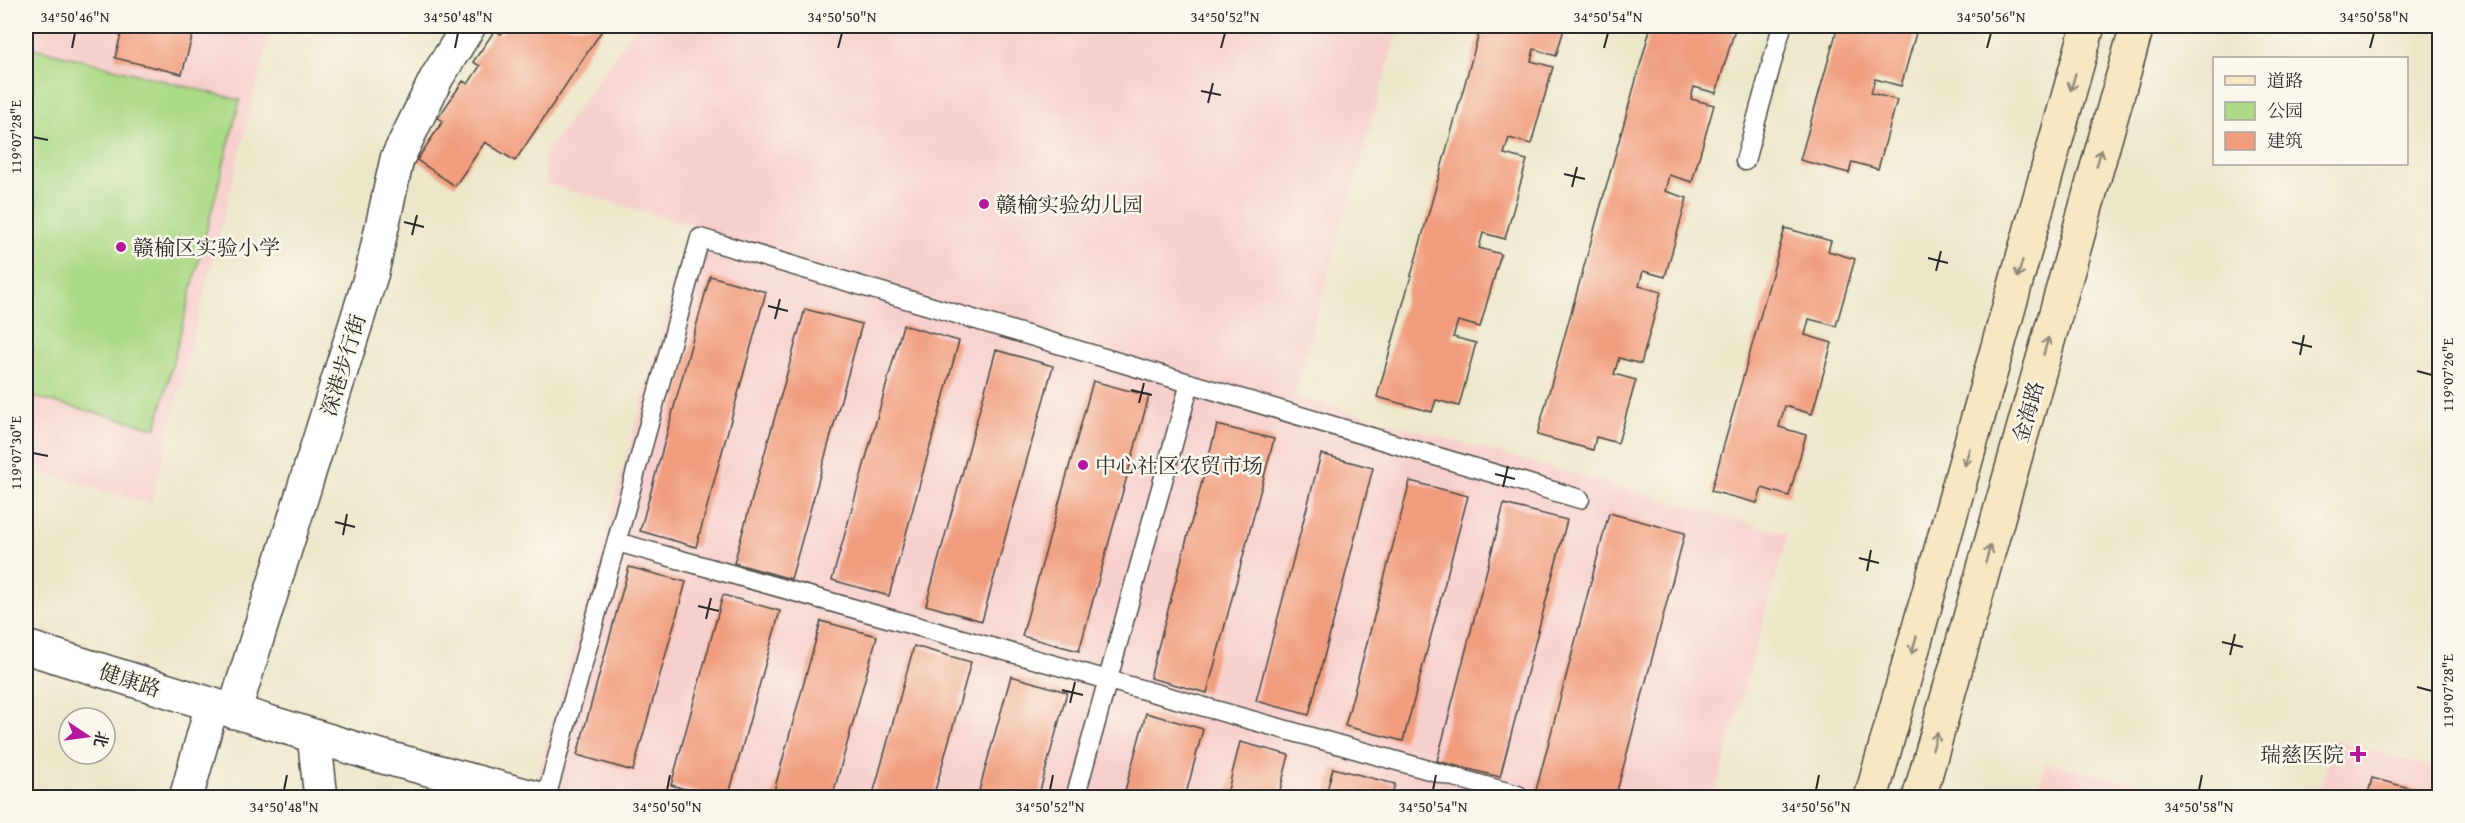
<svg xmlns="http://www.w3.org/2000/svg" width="2465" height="823" viewBox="0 0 2465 823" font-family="'Gentium Book Plus','Noto Serif SC',serif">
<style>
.built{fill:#f7d0cd}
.green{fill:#acd986;stroke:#6c8258;stroke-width:1.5}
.building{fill:#f19d7e}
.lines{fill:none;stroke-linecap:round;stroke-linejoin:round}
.service-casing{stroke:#484743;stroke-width:21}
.minor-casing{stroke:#484743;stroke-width:36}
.secondary-casing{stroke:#484743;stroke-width:36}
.service{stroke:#fff;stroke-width:18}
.minor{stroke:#fff;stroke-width:33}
.secondary{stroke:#f7e8c3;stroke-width:33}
.oneway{stroke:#918a77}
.ticks{fill:none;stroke:#2b2b2b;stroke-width:2}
.poi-dot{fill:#b5179e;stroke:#fbf7ec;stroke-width:2}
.labels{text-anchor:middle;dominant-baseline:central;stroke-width:5;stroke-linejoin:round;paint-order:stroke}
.poi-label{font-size:21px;fill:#2b2b2b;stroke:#fbf7ec;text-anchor:start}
.street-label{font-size:21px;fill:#2b2b2b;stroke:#fbf7ec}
.neatline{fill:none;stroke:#2b2b2b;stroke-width:2}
.ticks-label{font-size:15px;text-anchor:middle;fill:#2b2b2b}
</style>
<rect width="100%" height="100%" fill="#fbf7ec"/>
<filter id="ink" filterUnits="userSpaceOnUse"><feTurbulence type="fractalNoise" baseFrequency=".0167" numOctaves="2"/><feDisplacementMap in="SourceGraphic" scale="12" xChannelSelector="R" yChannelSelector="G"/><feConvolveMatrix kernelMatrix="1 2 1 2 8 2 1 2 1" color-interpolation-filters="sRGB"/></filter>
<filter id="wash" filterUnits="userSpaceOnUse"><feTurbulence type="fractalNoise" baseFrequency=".008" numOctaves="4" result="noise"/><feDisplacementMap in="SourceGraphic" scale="24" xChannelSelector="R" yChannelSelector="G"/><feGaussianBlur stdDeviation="1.35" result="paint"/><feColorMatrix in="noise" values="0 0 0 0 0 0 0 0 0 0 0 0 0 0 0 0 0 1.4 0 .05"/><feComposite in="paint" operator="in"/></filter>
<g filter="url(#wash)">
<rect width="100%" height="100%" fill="#ede7ca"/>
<path class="built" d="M26,26H272L151,504L26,468Z
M636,26H1399L1294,396L1788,534L1714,797L592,798L536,782L691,225L547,184L544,156Z
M2332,740L2439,769V797L2319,798Z
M2046,763L2196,797H2037Z"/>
<path class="green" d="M26,46L240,100L156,428L26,395Z"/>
<g id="blocks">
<path class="building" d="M123,26H195L182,74L115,58Z
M507,26H605L515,161L485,142L455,186L417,160L443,121L438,118L463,81L468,84L480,66L473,62L495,30L501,34Z
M1481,26H1565L1556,56L1534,49L1531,61L1553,67L1531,144L1509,138L1504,154L1527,160L1505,239L1483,233L1479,248L1501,254L1480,327L1458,321L1453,337L1476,343L1459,406L1436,400L1432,412L1377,397Z
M1651,26H1736L1716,93L1694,87L1691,99L1714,105L1692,182L1669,175L1665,191L1687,198L1665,277L1643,271L1639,286L1661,292L1641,364L1619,358L1614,374L1636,380L1618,443L1596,437L1593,450L1537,435Z
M1838,26H1918L1901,86L1875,79L1871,93L1897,100L1878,169L1852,162L1849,173L1800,160Z
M1785,228L1831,241L1828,251L1855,259L1836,326L1809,319L1805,335L1832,343L1812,414L1785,406L1779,427L1806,435L1789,496L1762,488L1757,503L1711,491Z
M710,276L766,292L696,547L640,531Z
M805,309L862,324L791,579L734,563Z
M903,325L959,341L889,596L832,580Z
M996,350L1053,366L982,621L926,605Z
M1093,381L1149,396L1079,651L1022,636Z
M1217,425L1274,439L1207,693L1150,678Z
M1321,454L1373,468L1309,715L1256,701Z
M1410,481L1468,496L1403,741L1345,726Z
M1504,504L1567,520L1500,777L1437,761Z
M1609,513L1685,533L1616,795L1623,798H1534Z
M629,567L686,582L633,771L577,755Z
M723,595L780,611L728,798H717L671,785Z
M821,621L877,636L832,798H772Z
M914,646L971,662L933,798H872Z
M1011,676L1067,692L1038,798H977Z
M1146,713L1203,729L1185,798H1123Z
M1240,742L1289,755L1278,798H1226Z
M1333,768L1395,784L1391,798H1325Z
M2372,778L2440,796V798H2367Z"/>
</g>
</g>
<g filter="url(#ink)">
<use href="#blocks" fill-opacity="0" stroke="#484743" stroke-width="1.5"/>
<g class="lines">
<g class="service-casing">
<path id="service" d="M1745,161L1782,26
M617,542L1518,795
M546,798L700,238L1580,499
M1075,798L1190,383"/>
</g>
<g class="minor-casing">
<path id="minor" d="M26,647L369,753L536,798
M234,712L372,272L397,159L437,77L469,26
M314,736L321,798
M186,798L212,705"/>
</g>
<g class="secondary-casing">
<path id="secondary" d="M1871,798L2088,26
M1919,798L2137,26"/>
</g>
<use href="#service" class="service"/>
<use href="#minor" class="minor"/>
<use href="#secondary" class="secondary"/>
</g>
<defs><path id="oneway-shaft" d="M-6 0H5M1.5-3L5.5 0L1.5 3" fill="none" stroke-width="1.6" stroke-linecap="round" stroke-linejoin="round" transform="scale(1.5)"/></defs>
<g class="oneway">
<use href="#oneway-shaft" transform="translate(2073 82) rotate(106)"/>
<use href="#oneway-shaft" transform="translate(2099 158) rotate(-74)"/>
<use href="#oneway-shaft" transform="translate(2020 269) rotate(106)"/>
<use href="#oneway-shaft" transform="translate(2046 346) rotate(-74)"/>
<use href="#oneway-shaft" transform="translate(1967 457) rotate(106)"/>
<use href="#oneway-shaft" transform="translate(1988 554) rotate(-74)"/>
<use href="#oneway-shaft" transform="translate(1914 645) rotate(106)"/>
<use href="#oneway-shaft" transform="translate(1935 741) rotate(-74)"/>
</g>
</g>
<path class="ticks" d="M72,48L75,33M455,48L458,33M838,48L842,33M1221,48L1225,33M1604,48L1608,33M1987,48L1991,33M2370,48L2374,33M1201,91L1221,95M1208,103L1213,83M33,137L48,140M1564,174L1585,179M1572,187L1577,167M404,222L424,227M412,235L417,215M1928,258L1948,263M1936,271L1941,251M768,306L788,311M775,319L780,299M2292,342L2312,347M2300,355L2304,335M2417,371L2432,375M1131,390L1152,395M1139,403L1144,383M33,453L48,456M1495,474L1515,479M1503,487L1508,466M335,522L355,527M343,535L347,514M1859,558L1879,563M1867,571L1871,550M698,606L719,611M706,619L711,598M2222,642L2243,647M2230,655L2235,634M2417,687L2432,691M1062,690L1083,695M1070,703L1075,682M284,790L287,775M667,790L670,775M1050,790L1053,775M1433,790L1436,775M1816,790L1819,775M2199,790L2202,775"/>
<g class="poi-dot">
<circle cx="984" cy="204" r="6"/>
<circle cx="121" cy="247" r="6"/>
<circle cx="1083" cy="465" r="6"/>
<path d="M2355 745h6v6h6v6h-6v6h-6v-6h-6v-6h6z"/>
</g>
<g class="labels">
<g class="poi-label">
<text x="996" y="204">赣榆实验幼儿园</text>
<text x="133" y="247">赣榆区实验小学</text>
<text x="1095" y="465">中心社区农贸市场</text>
<text x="2344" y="754" text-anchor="end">瑞慈医院</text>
</g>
<g class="street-label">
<text transform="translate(343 365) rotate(-73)">深港步行街</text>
<text transform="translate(2028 412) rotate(-74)">金海路</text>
<text transform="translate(130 680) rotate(18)">健康路</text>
</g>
</g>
<rect width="2465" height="823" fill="none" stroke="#fbf7ec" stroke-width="66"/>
<rect x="2213" y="57" width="195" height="108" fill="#fbf7ec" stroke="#a8a59f" stroke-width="1.5"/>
<rect x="2225" y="76" width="30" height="9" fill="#f7e8c3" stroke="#a8a59f" stroke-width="1.5"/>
<text x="2267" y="87" font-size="18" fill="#2b2b2b">道路</text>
<rect x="2225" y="102" width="30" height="18" fill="#acd986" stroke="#a8a59f" stroke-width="1.5"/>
<text x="2267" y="117" font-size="18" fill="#2b2b2b">公园</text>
<rect x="2225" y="132" width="30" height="18" fill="#f19d7e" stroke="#a8a59f" stroke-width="1.5"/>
<text x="2267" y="147" font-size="18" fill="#2b2b2b">建筑</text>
<g transform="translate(87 736) rotate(103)"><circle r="28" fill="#fbf7ec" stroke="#a8a59f" stroke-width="1.5"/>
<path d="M0-4.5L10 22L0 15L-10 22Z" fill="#b5179e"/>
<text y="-9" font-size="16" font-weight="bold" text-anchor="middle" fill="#2b2b2b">北</text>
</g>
<rect x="33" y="33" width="2399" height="757" class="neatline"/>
<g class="ticks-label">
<text x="75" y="22">34°50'46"N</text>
<text x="458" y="22">34°50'48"N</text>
<text x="842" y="22">34°50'50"N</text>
<text x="1225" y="22">34°50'52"N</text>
<text x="1608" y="22">34°50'54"N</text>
<text x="1991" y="22">34°50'56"N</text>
<text x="2374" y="22">34°50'58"N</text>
<text transform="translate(16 137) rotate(-90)" y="5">119°07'28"E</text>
<text transform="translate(2448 375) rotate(-90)" y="5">119°07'26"E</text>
<text transform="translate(16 453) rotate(-90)" y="5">119°07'30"E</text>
<text transform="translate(2448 691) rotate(-90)" y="5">119°07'28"E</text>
<text x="284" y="812">34°50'48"N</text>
<text x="667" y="812">34°50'50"N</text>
<text x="1050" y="812">34°50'52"N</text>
<text x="1433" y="812">34°50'54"N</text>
<text x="1816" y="812">34°50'56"N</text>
<text x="2199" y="812">34°50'58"N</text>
</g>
</svg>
